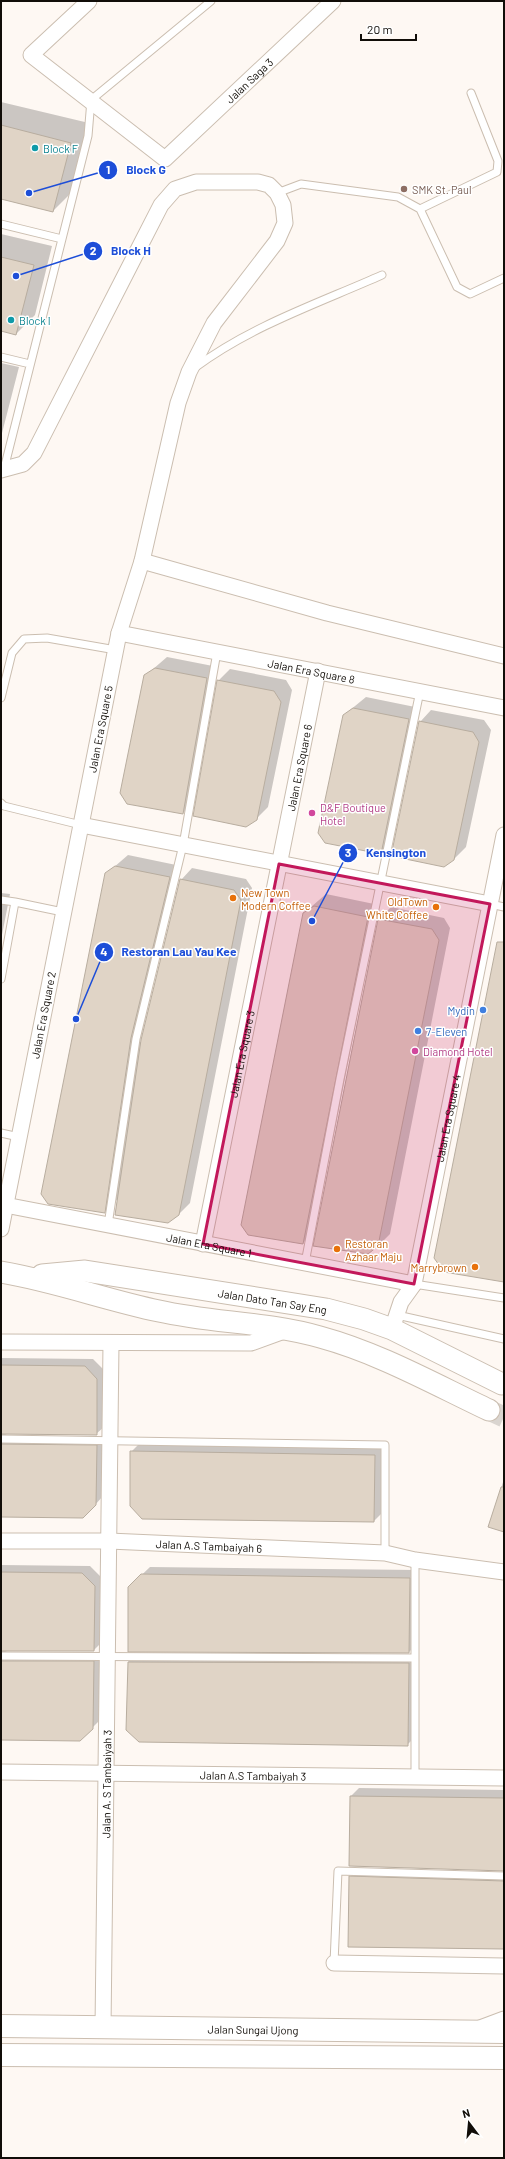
<svg xmlns="http://www.w3.org/2000/svg" width="505" height="2159" viewBox="0 0 505 2159" font-family="Barlow,sans-serif">
<style>
.shadow{fill:#0003}
.building{fill:#e0d4c6;stroke:#b8ad9f}
.lines{fill:none;stroke-linecap:round;stroke-linejoin:round}
.secondary-tunnel{stroke:#dad5d0;stroke-width:21;stroke-dasharray:21 10;stroke-linecap:butt}
.lane-casing{stroke:#cbbeb0;stroke-width:9}
.street-casing{stroke:#cbbeb0;stroke-width:17}
.secondary-casing{stroke:#cbbeb0;stroke-width:23}
.highway-casing{stroke:#cbbeb0;stroke-width:24}
.lane{stroke:#fff;stroke-width:7}
.street{stroke:#fff;stroke-width:15}
.secondary{stroke:#fff;stroke-width:21}
.highway{stroke:#fff;stroke-width:22}
.marked{fill:#c2185b;fill-opacity:0.2;stroke:#c2185b;stroke-width:3;stroke-linejoin:round}
.culture-dot{fill:#0f9aa8;stroke:#fff;stroke-width:1.5}
.education-dot{fill:#8d6e63;stroke:#fff;stroke-width:1.5}
.hotel-dot{fill:#d1479c;stroke:#fff;stroke-width:1.5}
.food-dot{fill:#e8710a;stroke:#fff;stroke-width:1.5}
.shop-dot{fill:#3f7fe0;stroke:#fff;stroke-width:1.5}
.labels{text-anchor:middle;dominant-baseline:central;stroke-width:3;stroke-linejoin:round;paint-order:stroke}
.street-label{font-size:11px;fill:#110d08;stroke:#fff}
.culture-label{font-size:11px;fill:#0d838f;stroke:#fff;text-anchor:start}
.education-label{font-size:11px;fill:#785e54;stroke:#fff;text-anchor:start}
.hotel-label{font-size:11px;fill:#b23c85;stroke:#fff;text-anchor:start}
.food-label{font-size:11px;fill:#c56008;stroke:#fff;text-anchor:start}
.shop-label{font-size:11px;fill:#366cbe;stroke:#fff;text-anchor:end}
.leader{fill:none;stroke:#1d4ed8;stroke-width:1.5}
.callout-dot{fill:#1d4ed8;stroke:#fff;stroke-width:1.5}
.mark-label{font-size:12px;text-anchor:middle;font-weight:bold;fill:#fff}
.callout-label{font-size:12px;text-anchor:middle;font-weight:bold;fill:#1d4ed8;stroke:#fff;stroke-width:3;stroke-linejoin:round;paint-order:stroke}
</style>
<rect width="100%" height="100%" fill="#fef8f3"/>
<path class="shadow" d="M1,102L89,123L72,192L53,211L1,198Z
M1,234L52,246L35,315L16,334L1,330Z
M1,363L19,367L1,437Z
M167,657L218,667L195,802L183,813L145,676Z
M230,669L286,680L292,690L268,807L256,819L218,681Z
M366,697L420,708L393,842L381,853L344,715Z
M431,710L484,720L491,730L466,847L454,859L420,722Z
M128,855L181,866L140,1042H141L181,880L192,868L246,879L252,888L190,1203L178,1215L118,1199L104,1212L106,874Z
M1,893L10,894L1,940Z
M326,894L379,905L315,1231L303,1243L304,913Z
M391,907L444,918L450,928L390,1234L378,1246L315,1245L379,919Z
M1,1358L93,1359L105,1371L104,1427L96,1434L3,1433L9,1436L104,1438L103,1496L95,1505L1,1516Z
M139,1444L383,1447L382,1513L374,1521L131,1452Z
M504,1479V1531L489,1526Z
M1,1565L90,1566L102,1578V1642L94,1650H3L9,1653L101,1654L100,1720L80,1740L1,1739Z
M150,1567L418,1570L417,1644L409,1652L129,1587Z
M136,1654L417,1655L415,1737L407,1745L128,1662Z
M359,1788L504,1790V1870L351,1796Z
M358,1869L504,1873V1948L350,1877Z"/>
<path class="building" d="M1,125L71,143L53,212L1,199Z
M1,257L34,265L16,335L1,331Z
M155,668L207,678L183,814L127,804L120,793L144,675Z
M217,680L274,691L281,702L257,820L246,827L193,816Z
M353,708L409,719L381,854L325,843L318,833L343,715Z
M419,721L473,732L479,742L454,860L444,867L391,856Z
M115,866L170,877L131,1038L105,1213L48,1204L41,1194L105,873Z
M180,879L234,890L241,900L179,1215L168,1223L115,1215L141,1040Z
M314,906L368,917L303,1244L248,1235L241,1225L303,913Z
M378,919L432,929L439,940L378,1246L368,1254L313,1246Z
M497,942H504V1282L444,1272L434,1258Z
M1,1365L85,1366L97,1379V1435L1,1434Z
M1,1444L97,1445L96,1505L83,1518L1,1517Z
M130,1451L375,1455L374,1522L142,1519L130,1506Z
M501,1487H504V1532L488,1527Z
M1,1572L82,1573L95,1586L94,1651H1Z
M141,1574L410,1578L409,1653L128,1652V1587Z
M1,1661H94L93,1729L80,1741L1,1740Z
M128,1662L409,1663L408,1746L139,1742L126,1730Z
M350,1796L504,1798V1871L349,1866Z
M349,1876L504,1881V1949L348,1947Z"/>
<g class="lines">
<path class="secondary-tunnel" d="M489,1410L504,1417"/>
<g class="lane-casing">
<path id="lane" d="M277,193L301,184L398,197L420,209L457,287L470,294L504,278
M420,209L497,172L498,161L471,93
M1,224L62,239
M1,357L30,364
M196,367C251,326 319,303 382,275
M4,469L88,136L91,100L211,1
M1,698L12,653L24,639L47,638L116,650
M1,803L4,806L81,825
M1,900L15,902
M490,904L504,907
M1,979L15,902L63,912
M1,1133L19,1137
M108,1225L136,1039L183,845L217,652
M305,1263L340,1079L420,691
M414,1284L504,1298
M397,1315L504,1339
M1,1439L385,1445V1553
M415,1560V1777
M1,1656L415,1658
M334,1963L338,1871L504,1876"/>
</g>
<g class="street-casing">
<g id="street">
<path id="s1" d="M89,1L31,55L165,159L333,1"/>
<path d="M1,470L23,464L34,453L161,205L175,189L196,182H258L269,185L277,193L283,205L285,223L277,241L214,323L189,372L178,403L142,561L119,633L1,1229"/>
<path d="M142,561L327,613L504,656"/>
<path id="s2" d="M119,633L504,708"/>
<path d="M81,825L490,904"/>
<path id="s3" d="M5,1205L414,1284"/>
<path id="s4" d="M203,1244L318,671"/>
<path id="s5" d="M392,1329L401,1302L414,1284L504,835"/>
<path d="M1,1342L251,1343L287,1330"/>
<path id="s6" d="M1,1541H109L385,1553L415,1560L504,1572"/>
<path id="s7" d="M1,1772L504,1778"/>
<path d="M334,1963L504,1966"/>
<path id="s8" d="M103,2028L111,1343"/>
<path d="M480,2028L504,2019"/>
</g>
</g>
<g class="secondary-casing">
<g id="secondary">
<path d="M1,1272C55,1281 106,1300 159,1311C212,1323 268,1322 320,1337C379,1353 434,1384 489,1410"/>
<path id="s9" d="M42,1275L85,1271L326,1309L364,1319L392,1329L502,1384"/>
</g>
</g>
<g class="highway-casing">
<g id="highway">
<path id="s10" d="M1,2026L504,2032"/>
<path d="M1,2055L504,2058"/>
</g>
</g>
<use href="#lane" class="lane"/>
<use href="#street" class="street"/>
<use href="#secondary" class="secondary"/>
<use href="#highway" class="highway"/>
</g>
<path class="marked" d="M279,864L490,904L414,1284L203,1244Z"/>
<g class="culture-dot">
<circle cx="35" cy="148" r="4"/>
<circle cx="11" cy="320" r="4"/>
</g>
<circle class="education-dot" cx="404" cy="189" r="4"/>
<g class="hotel-dot">
<circle cx="312" cy="813" r="4"/>
<circle cx="415" cy="1051" r="4"/>
</g>
<g class="food-dot">
<circle cx="233" cy="898" r="4"/>
<circle cx="436" cy="907" r="4"/>
<circle cx="337" cy="1249" r="4"/>
<circle cx="475" cy="1267" r="4"/>
</g>
<g class="shop-dot">
<circle cx="483" cy="1010" r="4"/>
<circle cx="418" cy="1031" r="4"/>
</g>
<g class="labels">
<g class="street-label">
<text stroke="none"><textPath href="#s1" startOffset="364">Jalan Saga 3</textPath></text>
<text stroke="none"><textPath href="#s2" startOffset="196">Jalan Era Square 8</textPath></text>
<text transform="translate(100 729) rotate(-79)">Jalan Era Square 5</text>
<text stroke="none"><textPath href="#s4" startOffset="486">Jalan Era Square 6</textPath></text>
<text transform="translate(43 1015) rotate(-79)">Jalan Era Square 2</text>
<text stroke="none"><textPath href="#s4" startOffset="194">Jalan Era Square 3</textPath></text>
<text stroke="none"><textPath href="#s5" startOffset="220">Jalan Era Square 4</textPath></text>
<text stroke="none"><textPath href="#s3" startOffset="208">Jalan Era Square 1</textPath></text>
<text stroke="none"><textPath href="#s9" startOffset="233">Jalan Dato Tan Say Eng</textPath></text>
<text stroke="none"><textPath href="#s6" startOffset="208">Jalan A.S Tambaiyah 6</textPath></text>
<text stroke="none"><textPath href="#s7" startOffset="252">Jalan A.S Tambaiyah 3</textPath></text>
<text stroke="none"><textPath href="#s8" startOffset="244">Jalan A. S Tambaiyah 3</textPath></text>
<text stroke="none"><textPath href="#s10" startOffset="252">Jalan Sungai Ujong</textPath></text>
</g>
<g class="culture-label">
<text x="43" y="148">Block F</text>
<text x="19" y="320">Block I</text>
</g>
<g class="education-label">
<text x="412" y="189">SMK St. Paul</text>
</g>
<g class="hotel-label">
<text x="320" y="807">D&amp;F Boutique<tspan x="320" dy="13">Hotel</tspan></text>
<text x="423" y="1051">Diamond Hotel</text>
</g>
<g class="food-label">
<text x="241" y="892">New Town<tspan x="241" dy="13">Modern Coffee</tspan></text>
<text x="428" y="901" text-anchor="end">OldTown<tspan x="428" dy="13">White Coffee</tspan></text>
<text x="345" y="1243">Restoran<tspan x="345" dy="13">Azhaar Maju</tspan></text>
<text x="467" y="1267" text-anchor="end">Marrybrown</text>
</g>
<g class="shop-label">
<text x="475" y="1010">Mydin</text>
<text x="426" y="1031" text-anchor="start">7-Eleven</text>
</g>
</g>
<path class="leader" d="M29 193L108 170M16 276L93 251M312 921L348 853M76 1019L104 952"/>
<g class="callout-dot">
<circle cx="29" cy="193" r="4"/>
<circle cx="16" cy="276" r="4"/>
<circle cx="312" cy="921" r="4"/>
<circle cx="76" cy="1019" r="4"/>
<circle cx="108" cy="170" r="10"/>
<circle cx="93" cy="251" r="10"/>
<circle cx="348" cy="853" r="10"/>
<circle cx="104" cy="952" r="10"/>
</g>
<g class="mark-label">
<text x="108" y="174">1</text>
<text x="93" y="255">2</text>
<text x="348" y="857">3</text>
<text x="104" y="956">4</text>
</g>
<g class="callout-label">
<text x="146" y="174">Block G</text>
<text x="131" y="255">Block H</text>
<text x="396" y="857">Kensington</text>
<text x="179" y="956">Restoran Lau Yau Kee</text>
</g>
<rect width="505" height="2159" fill="none" stroke="#110d08" stroke-width="4"/>
<g transform="translate(469 2123) rotate(344)" stroke="#ffffff" stroke-width="3" paint-order="stroke">
<path d="M0-3L7 15L0 10L-7 15Z" fill="#110d08"/>
<text y="-6" font-size="11" font-weight="bold" text-anchor="middle" fill="#110d08">N</text>
</g>
<path d="M361 34v6h55v-6" fill="none" stroke="#110d08" stroke-width="2"/>
<text x="367" y="34" font-size="12" fill="#110d08" stroke="#ffffff" stroke-width="3" paint-order="stroke">20 m</text>
</svg>
